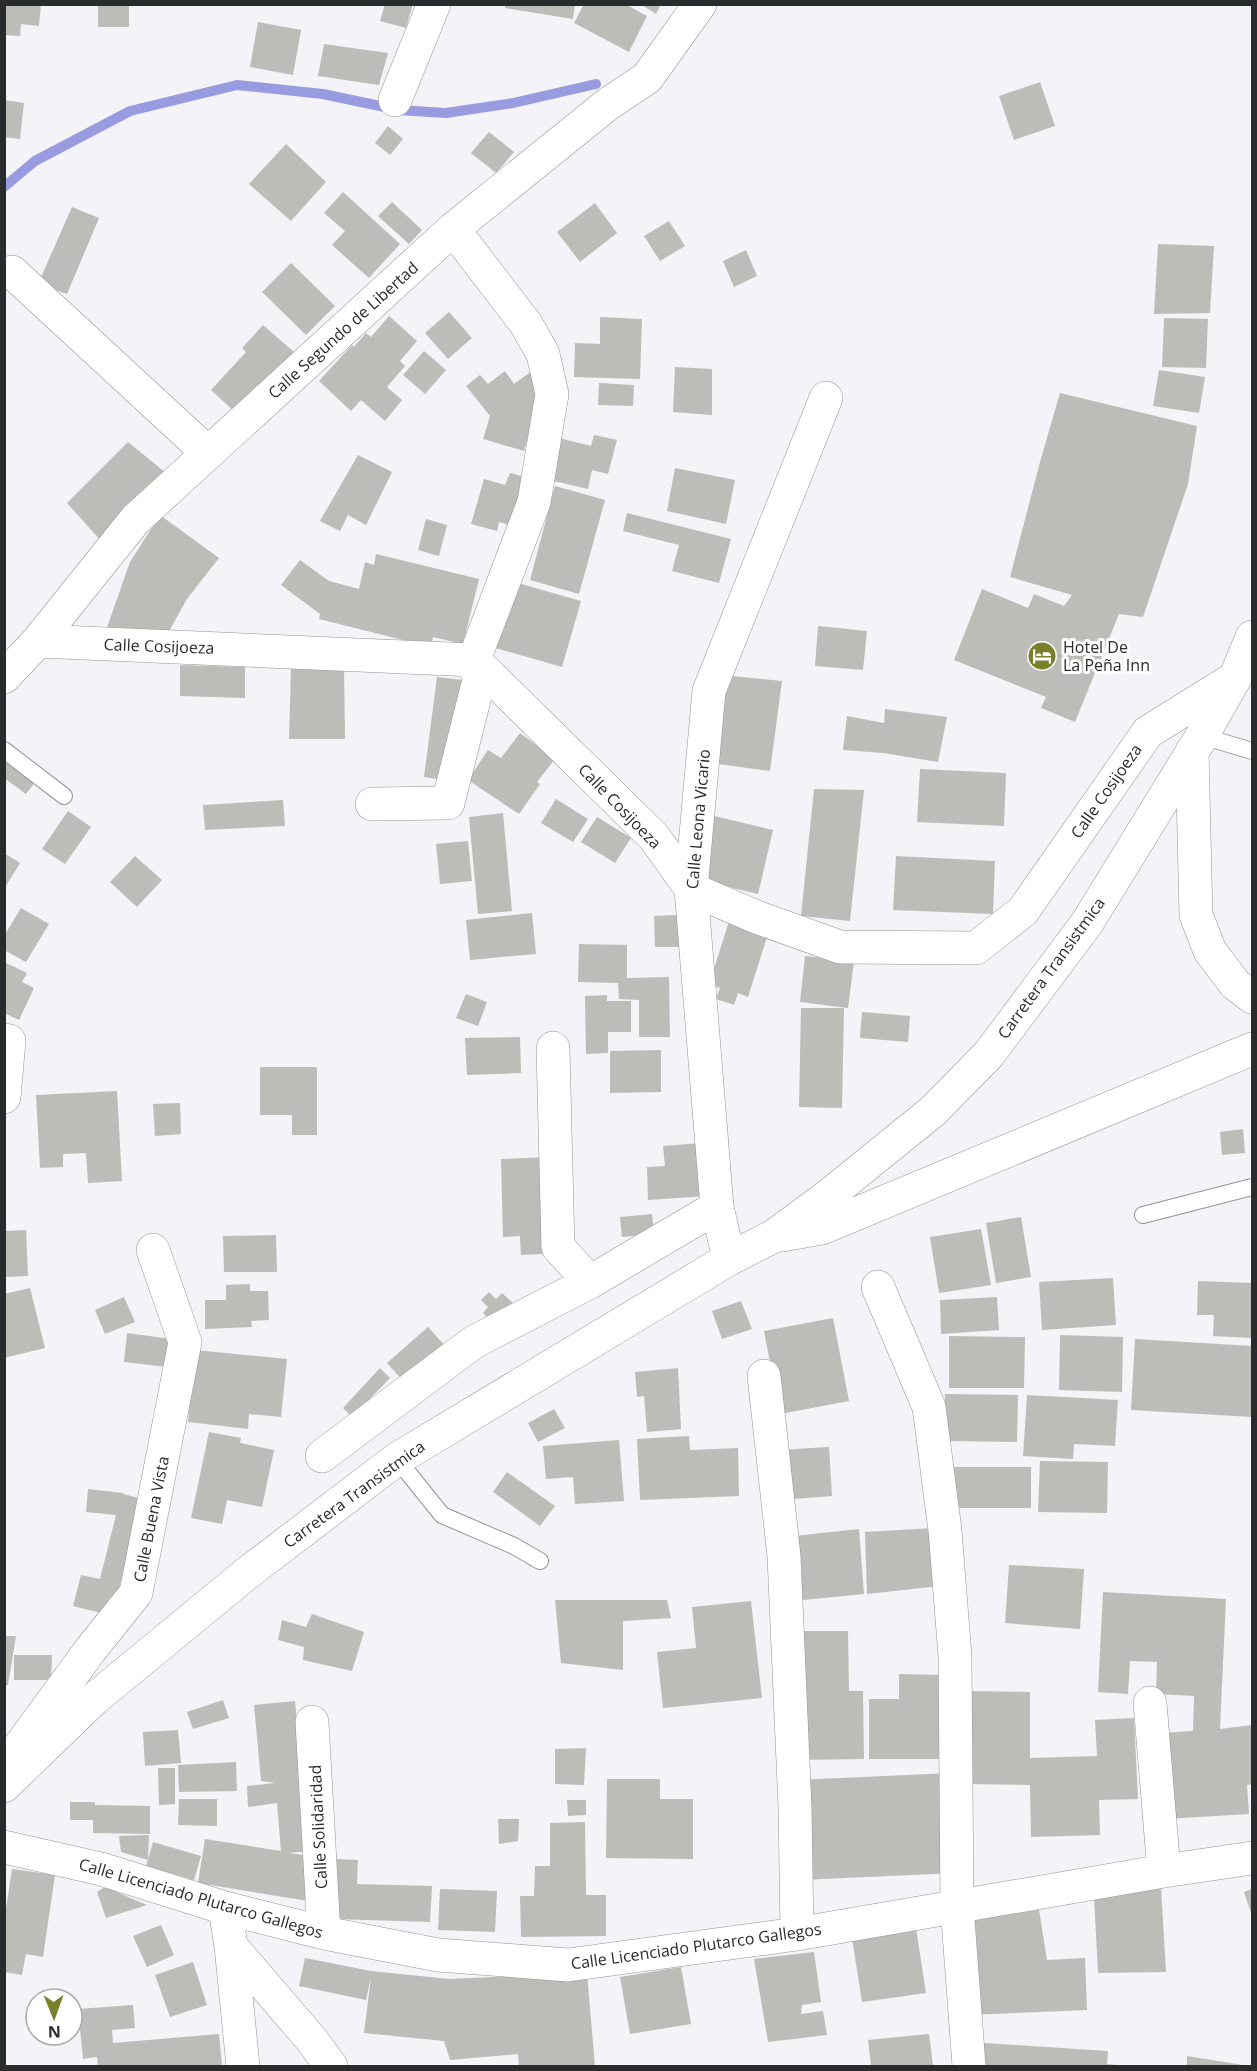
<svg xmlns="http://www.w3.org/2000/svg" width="1257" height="2071" viewBox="0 0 1257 2071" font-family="'Open Sans',sans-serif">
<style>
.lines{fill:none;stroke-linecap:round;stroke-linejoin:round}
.stream{stroke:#999be1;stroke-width:10}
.building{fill:#bcbcb8}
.service-casing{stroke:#949499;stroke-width:18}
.minor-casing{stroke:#949499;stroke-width:34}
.primary-casing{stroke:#949499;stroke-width:34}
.service{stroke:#fff;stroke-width:16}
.minor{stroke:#fff;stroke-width:33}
.primary{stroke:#fff;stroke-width:33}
.labels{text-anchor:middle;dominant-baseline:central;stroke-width:6;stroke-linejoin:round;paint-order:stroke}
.street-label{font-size:16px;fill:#2a2b2c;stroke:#fff}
.poi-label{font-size:16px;fill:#2a2b2c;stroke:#fff;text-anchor:start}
</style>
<rect width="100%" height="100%" fill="#f3f3f8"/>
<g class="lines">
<path class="stream" d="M4,187L35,161L130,111L237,85L323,94L399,110L446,113L513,103L596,84"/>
</g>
<path class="building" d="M4,4H41L39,26L21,24L20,36L4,35Z
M98,4H129V27H98Z
M385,4H413L406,28L380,21Z
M506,4H575L573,19L505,8Z
M584,4H625L647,16L629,52L574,23Z
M640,4H661L656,14Z
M258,22L301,30L293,75L250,67Z
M324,44L388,53L379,85L318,76Z
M1040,82L1055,126L1014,140L999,96Z
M4,100L24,103L20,139L4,137Z
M388,126L403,139L390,155L375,143Z
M489,132L514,152L496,173L471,153Z
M286,144L326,182L291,221L249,184Z
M343,192L400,244L369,278L332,245L345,231L324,213Z
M392,202L422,230L409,244L378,216Z
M595,203L617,233L580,262L557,232Z
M72,207L99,218L67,294L38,284Z
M669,221L685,246L660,261L644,236Z
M1158,244L1214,246L1210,313L1154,314Z
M746,250L757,276L734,287L723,261Z
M291,263L335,306L306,335L262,292Z
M449,312L472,338L448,359L425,333Z
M389,316L417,341L400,361L405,366L387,387L402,400L385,421L361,400L351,411L319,381L352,345L354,347L366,333L371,337Z
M600,317L642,319L640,379L574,377L575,343L600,344Z
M1164,318L1208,319L1206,368L1162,367Z
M263,325L301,358L237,414L211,390L246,352L242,348Z
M424,351L446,370L425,394L403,375Z
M675,367L712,369V415L673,412Z
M1159,370L1205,377L1199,413L1153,406Z
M505,371L514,384L532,371L540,397L524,451L483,439L490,416L466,386L480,375L488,384Z
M599,383L634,385L633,406L598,405Z
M1060,393L1197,426L1188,484L1143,617L1119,614L1075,722L1041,708L1046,697L954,660L982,589L1028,608L1034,594L1064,606L1072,595L1010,577L1040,462Z
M594,435L617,440L608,474L592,470L588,489L545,479L555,437L591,446Z
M128,442L166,473L101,541L67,503Z
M358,455L392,472L366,525L348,515L340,531L320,521Z
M675,468L735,480L726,524L667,511Z
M510,473L525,477L518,528L499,522L497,531L471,524L484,479L505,485Z
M555,486L605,500L579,594L530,580Z
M627,513L731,539L719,583L672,571L679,545L623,531Z
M160,515L219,558L187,599L163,642L105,633L130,562Z
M426,519L447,525L439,556L418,550Z
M376,554L479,579L463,644L433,637L431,647L319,619L320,614L281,585L300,560L329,581L359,589L365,562L374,565Z
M511,581L581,601L562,667L492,647Z
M818,626L867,631L863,670L815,666Z
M180,665L245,667V698L180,696Z
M291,667H344L345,739H289Z
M722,675L782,681L770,771L711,763Z
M437,677L463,680L450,781L424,777Z
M885,709L947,717L938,762L883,753L843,750L847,716L884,723Z
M520,733L555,759L537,782L540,784L519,814L468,780L488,750L501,758Z
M7,762L35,782L26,794L4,778V765Z
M920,769L1006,773L1004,826L917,822Z
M814,789L864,790L850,921L801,916Z
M556,799L588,819L573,842L541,823Z
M283,800L285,826L205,830L203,805Z
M68,811L91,827L65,864L42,849Z
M503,813L512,911L478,914L469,817Z
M714,816L773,830L758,894L699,880Z
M597,817L631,838L615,863L581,842Z
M468,841L472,881L440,884L436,844Z
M4,853L20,863L6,886L4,885Z
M135,856L162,880L137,907L110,882Z
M896,856L995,861L993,914L893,910Z
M21,908L49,924L26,962L4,950V936Z
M532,913L536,954L470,960L466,920Z
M678,915L679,947H655L654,916Z
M729,921L768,934L748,997L738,993L734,1005L716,999L720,988L709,985Z
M579,944L627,945V978L669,977L670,1037H639V1000L619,999L618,983L578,982Z
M805,956L854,961L848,1008L800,1002Z
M4,962L27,973L22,982L34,988L19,1020L4,1013Z
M466,994L487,1002L478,1026L456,1018Z
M607,995V1001H631V1032H608V1053L586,1054L585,996Z
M801,1008H844L842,1108L799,1107Z
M862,1012L910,1016L908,1042L860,1038Z
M520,1037L521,1073L467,1075L465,1038Z
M661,1050V1092L610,1093V1051Z
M260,1067H317V1135H292V1115H260Z
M117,1091L122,1181L88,1183L86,1153L63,1154V1167L40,1168L36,1095Z
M180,1103L181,1134L155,1136L153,1104Z
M1243,1129L1245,1153L1222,1155L1220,1132Z
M700,1143L707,1196L648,1200L647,1167L665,1166L663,1146Z
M549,1157L542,1235L543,1254L521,1255L520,1236L503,1237L501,1159Z
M652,1214L654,1234L622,1237L620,1217Z
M1021,1217L1031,1277L996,1283L986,1223Z
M981,1229L991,1285L939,1293L930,1237Z
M26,1230L28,1276L4,1277V1231Z
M276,1235L277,1272H224L223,1236Z
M1113,1278L1116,1325L1042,1330L1039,1282Z
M1198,1281L1252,1283V1338L1213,1336L1214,1315H1197Z
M250,1284V1291H268L269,1320L251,1321L252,1327L205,1329V1300H226V1285Z
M30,1288L45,1348L4,1358V1294Z
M489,1292L496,1299L502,1293L514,1304L494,1324L483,1313L488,1307L481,1300Z
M124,1297L135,1322L105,1334L95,1310Z
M997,1297L999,1330L941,1334L940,1300Z
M741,1301L752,1329L722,1339L712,1311Z
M833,1318L849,1401L780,1414L764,1331Z
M428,1327L446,1347L405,1383L387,1363Z
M127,1333L179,1340L175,1368L124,1362Z
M1060,1335L1123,1337L1122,1392L1059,1390Z
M949,1336L1025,1337L1024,1388H949Z
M1135,1339L1252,1346V1417L1131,1410Z
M195,1350L287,1359L281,1417L249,1414L248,1429L188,1422Z
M380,1368L390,1378L352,1417L343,1408Z
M678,1368L681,1429L647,1432L644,1396L637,1397L635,1372Z
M945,1394L1018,1395L1017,1442L944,1441Z
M1027,1395L1118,1400L1115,1446L1074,1444L1073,1459L1023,1456Z
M554,1409L565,1428L538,1442L528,1423Z
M209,1432L241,1438L240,1443L274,1450L262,1507L227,1500L222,1524L191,1518Z
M689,1436L690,1450L738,1448L739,1496L640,1500L637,1439Z
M619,1440L624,1501L575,1504L573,1477L546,1479L543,1446Z
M829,1447L832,1496L780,1500L777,1450Z
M1040,1461L1108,1462L1107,1513L1038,1512Z
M948,1467H1031V1508H948Z
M507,1472L555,1506L540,1526L493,1492Z
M88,1489L123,1493V1494L142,1499L116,1600L109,1598L105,1614L73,1606L81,1575L100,1579L116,1515L86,1512Z
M934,1528L940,1586L867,1594L865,1532Z
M859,1529L864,1594L793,1601L785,1537Z
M1009,1565L1084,1569L1080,1629L1005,1623Z
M1103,1592L1226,1599L1220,1729L1252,1725V1784L1247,1785L1249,1814L1166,1819L1160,1733L1193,1731L1194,1696L1156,1694L1157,1662L1130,1661L1128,1694L1098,1692Z
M555,1600H667L671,1618L623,1621V1670L561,1663Z
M751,1601L762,1698L663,1708L657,1652L696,1648L692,1607Z
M312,1614L364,1632L352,1671L303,1660L304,1647L278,1640L282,1620L306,1627Z
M793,1631H848L849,1691H863L864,1759L795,1760Z
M4,1636H16L8,1685H4Z
M14,1655H52L51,1680H14Z
M899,1674L943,1675V1759H869V1699H899Z
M961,1691L1030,1692V1758L1097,1756L1095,1720L1134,1718L1138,1799L1099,1800L1100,1835L1031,1837L1030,1785L961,1784Z
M223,1700L229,1718L193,1729L187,1712Z
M295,1701L309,1851L289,1853L315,1857L308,1901L198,1883L205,1839L281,1851L277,1803L248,1807L247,1786L275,1783L261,1781L254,1705Z
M178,1730L181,1763L145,1766L143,1732Z
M586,1748L584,1785L555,1784V1749Z
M236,1762L237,1791L179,1792L178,1765Z
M158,1768H175V1804L159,1805Z
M951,1773L955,1873L801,1880L796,1780Z
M607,1779H660V1799H693V1859L606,1858Z
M179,1799H217V1826L178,1825Z
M567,1800H586V1815L568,1816Z
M70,1802H95V1805L150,1806V1834L93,1833V1820H70Z
M498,1819H519L518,1841L499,1844Z
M585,1822L586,1895H606V1936L521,1937L520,1896H534L535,1866H550V1823Z
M149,1835L148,1860L121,1852L119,1836Z
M153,1842L201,1856L194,1880L146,1866Z
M336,1859L358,1860L357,1884L432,1886L430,1922L334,1919Z
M12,1869L55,1875L43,1957L26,1954L22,1975L4,1972V1922Z
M105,1887L147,1905L106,1918L97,1892Z
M1161,1887L1166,1972L1098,1973L1094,1897Z
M440,1889L497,1891L495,1932L438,1930Z
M1252,1889V1916L1244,1892Z
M1039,1910L1047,1960L1085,1958L1087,2010L967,2015L965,1920Z
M161,1925L174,1955L147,1967L133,1936Z
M916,1928L926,1993L862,2002L852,1938Z
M814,1952L821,2002L802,2005L801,2014L823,2011L827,2035L768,2042L754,1959Z
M305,1958L371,1971L449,1979L587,1973L595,2066H519L518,2054L450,2060L444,2041L364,2033L371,1977L366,2000L299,1986Z
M193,1962L207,2005L170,2017L155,1975Z
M681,1967L691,2024L630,2034L620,1977Z
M133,2005L135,2028L112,2030L113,2043L219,2034L222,2066H98L97,2057L83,2059L78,2009Z
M929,2034L933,2066H871L868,2040Z
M968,2042L1108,2051L1107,2064L1117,2065V2066H970Z
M1187,2056L1243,2065V2066H1187Z"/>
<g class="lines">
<g class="service-casing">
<path id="service" d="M1202,736L1252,751
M4,750L64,796
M1143,1215L1252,1187
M397,1459L442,1515L514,1546L540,1561"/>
</g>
<g class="minor-casing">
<path id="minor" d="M395,100L434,4
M12,272L208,453
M38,641L474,660L654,837L691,889L759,918L840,947L976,948L1023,911L1148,732L1235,678
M4,677L38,641L135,520L453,229L608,104L647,78L700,4
M372,804L448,803L479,680L474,660L534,502L552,394L543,354L526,324L453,229
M4,1040L9,1041L4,1097
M553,1048L558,1247L590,1282
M729,1259L717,1207L691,889L709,691L826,398
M878,1287L929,1407L945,1530L955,1656L957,1906L969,2066
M764,1376L784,1556L795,1807L797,1934
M322,1456L474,1342L590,1282L717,1207
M1150,1703L1164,1871
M312,1722L324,1933
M14,1754L91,1649L136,1593L185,1342L153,1250
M4,1847L101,1869L225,1908L324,1933L438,1955L568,1965L797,1934L1164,1871L1252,1858
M225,1908L231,1946L311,2039L331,2066
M231,1946L243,2066"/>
</g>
<g class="primary-casing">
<path id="primary" d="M1192,751L1196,915L1210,951L1235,984L1252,997
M782,1235L822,1228L1252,1049
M4,1786L93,1700L246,1574L397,1459L729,1259L774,1236L828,1196L933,1111L989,1054L1087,923L1202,736L1235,678L1252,637"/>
</g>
<use href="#service" class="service"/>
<use href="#minor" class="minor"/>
<use href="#primary" class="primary"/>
</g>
<defs>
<g id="hotel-disc" transform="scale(1.5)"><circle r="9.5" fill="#7a7f29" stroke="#fff"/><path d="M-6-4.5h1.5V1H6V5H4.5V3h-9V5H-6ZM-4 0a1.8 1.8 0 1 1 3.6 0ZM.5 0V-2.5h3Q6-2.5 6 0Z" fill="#fff"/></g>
</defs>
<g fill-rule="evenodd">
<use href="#hotel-disc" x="1042" y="656"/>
</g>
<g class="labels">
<g class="street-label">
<text transform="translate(343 330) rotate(-42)">Calle Segundo de Libertad</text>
<text transform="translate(159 646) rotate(2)">Calle Cosijoeza</text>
<text transform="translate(1106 791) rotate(-55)">Calle Cosijoeza</text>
<text transform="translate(620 806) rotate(46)">Calle Cosijoeza</text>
<text transform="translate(698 819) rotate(-85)">Calle Leona Vicario</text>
<text transform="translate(1051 968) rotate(-54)">Carretera Transistmica</text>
<text transform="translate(354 1494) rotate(-36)">Carretera Transistmica</text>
<text transform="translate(151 1519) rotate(-79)">Calle Buena Vista</text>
<text transform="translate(318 1827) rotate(-93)">Calle Solidaridad</text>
<text transform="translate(201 1898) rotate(16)">Calle Licenciado Plutarco Gallegos</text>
<text transform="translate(696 1946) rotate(-8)">Calle Licenciado Plutarco Gallegos</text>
</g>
<g class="poi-label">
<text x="1063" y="647">Hotel De<tspan x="1063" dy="18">La Peña Inn</tspan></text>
</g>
</g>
<rect width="1257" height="2071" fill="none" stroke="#2a2b2c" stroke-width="12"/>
<g transform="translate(54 2017) rotate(179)"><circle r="28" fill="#ffffff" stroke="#aaaaab" stroke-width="1.5"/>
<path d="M0-4.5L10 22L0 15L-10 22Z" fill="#7a7f29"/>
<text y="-9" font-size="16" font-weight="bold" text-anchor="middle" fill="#2a2b2c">N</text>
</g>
</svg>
